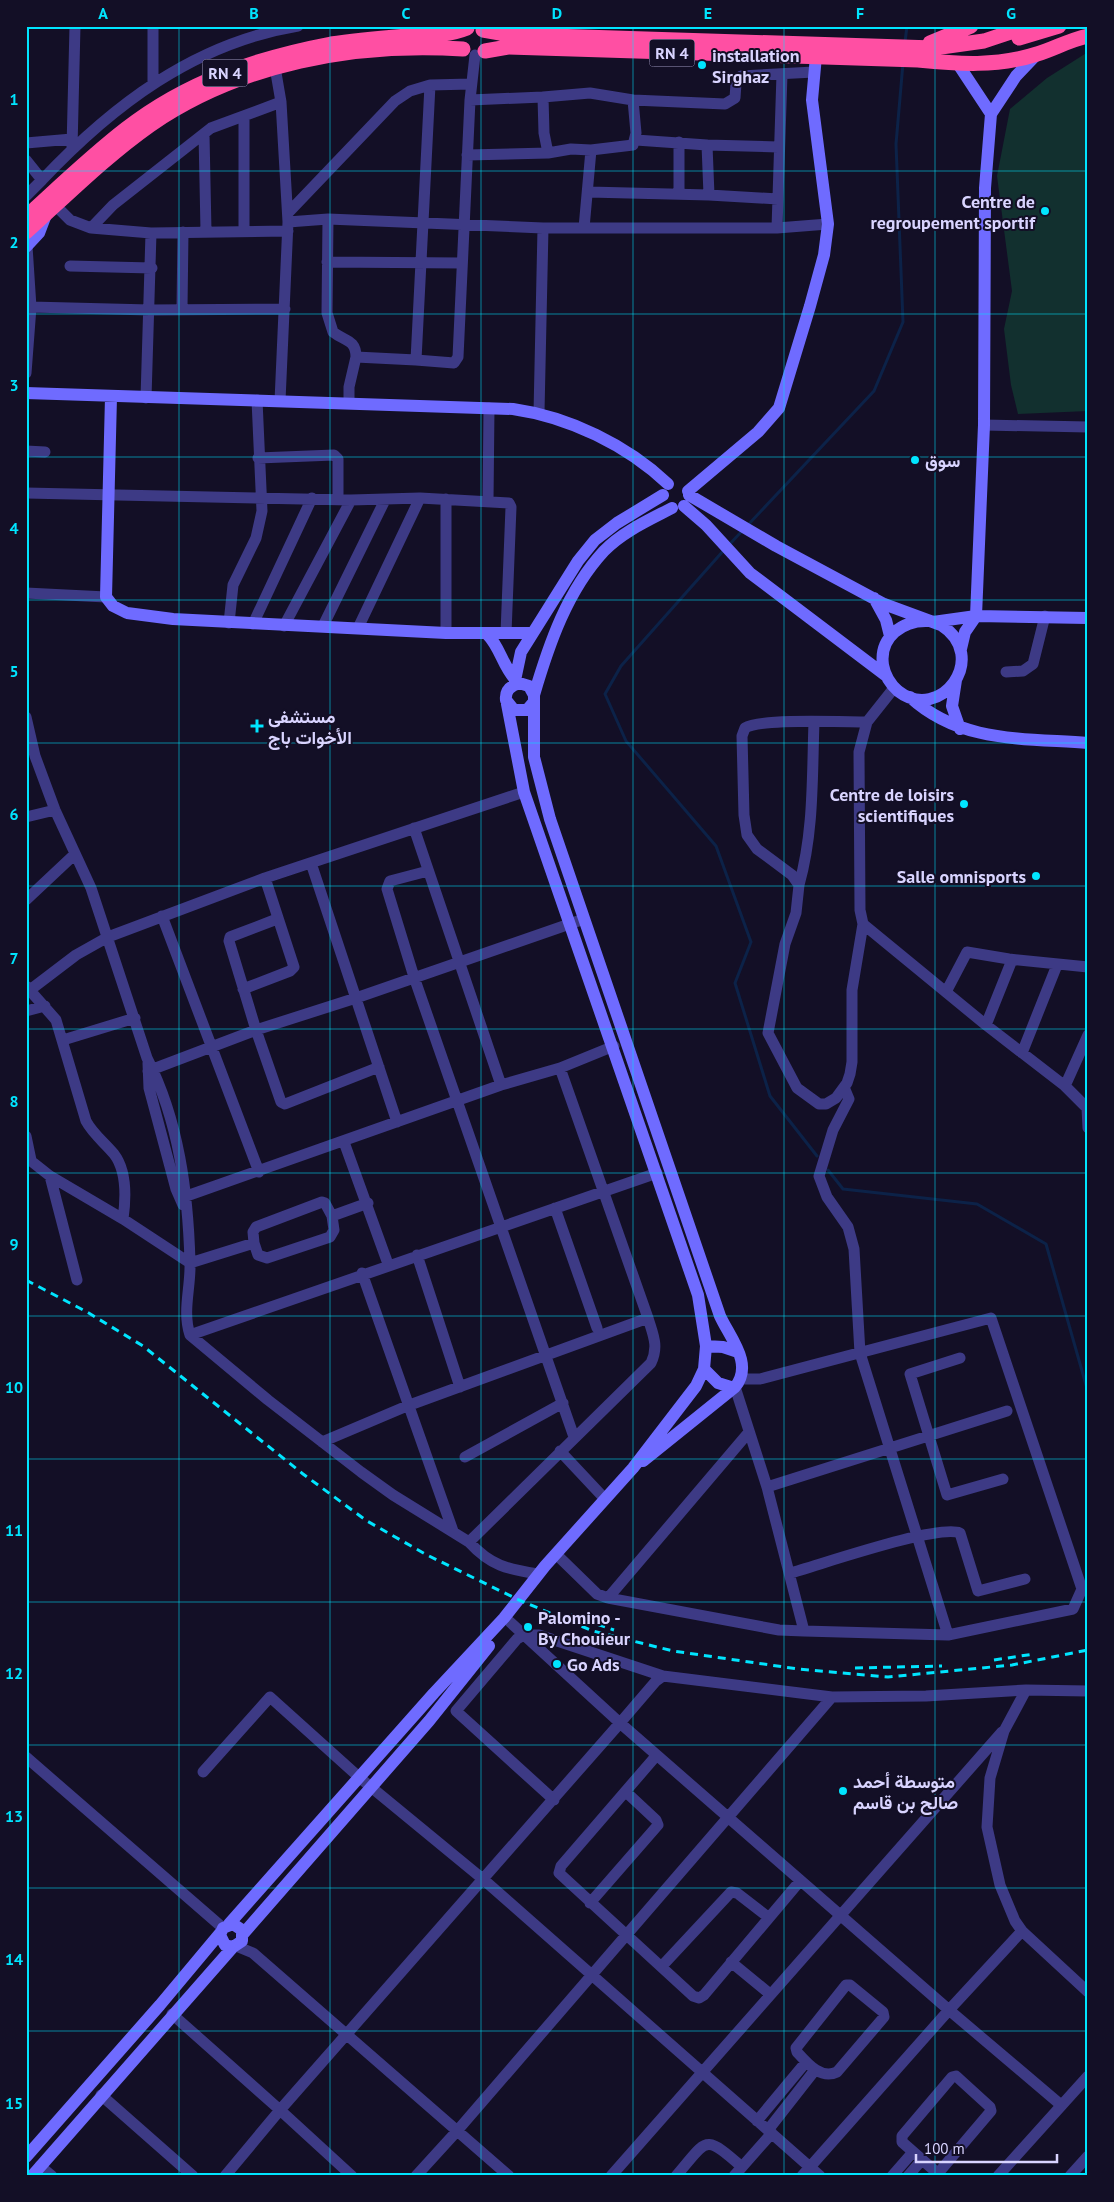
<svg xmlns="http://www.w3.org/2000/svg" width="1114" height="2202" viewBox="0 0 1114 2202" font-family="'PT Sans',Vazirmatn,sans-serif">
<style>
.green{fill:#12302f}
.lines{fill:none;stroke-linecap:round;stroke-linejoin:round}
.stream{stroke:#0c2248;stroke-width:3}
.street{stroke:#3d3a85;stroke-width:11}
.secondary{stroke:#6f6bff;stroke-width:12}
.highway{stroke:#ff4fa3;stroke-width:15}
.rail{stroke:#00e5ff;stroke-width:3;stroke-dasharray:8 6;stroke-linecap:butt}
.grid{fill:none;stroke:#00e5ff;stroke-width:1;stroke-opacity:0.55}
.poi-dot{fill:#00e5ff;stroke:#130f26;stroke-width:2}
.labels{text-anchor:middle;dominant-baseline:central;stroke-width:4;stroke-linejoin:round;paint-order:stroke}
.shield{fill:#130f26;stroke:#9e99be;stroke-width:1}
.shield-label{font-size:16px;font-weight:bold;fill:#d9d4ff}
.poi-label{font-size:18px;font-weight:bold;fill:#d9d4ff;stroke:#130f26;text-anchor:start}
.neatline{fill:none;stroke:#00e5ff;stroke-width:2}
.grid-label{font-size:16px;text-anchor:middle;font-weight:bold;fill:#00e5ff}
</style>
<rect width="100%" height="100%" fill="#130f26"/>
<path class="green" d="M1088,52V411L1018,414L1011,385L1004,329L1012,291L997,176L1010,109L1047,78Z"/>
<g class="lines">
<path class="stream" d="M905,42L907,26
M747,526L874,391L903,322L896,144L903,63
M728,546L743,530
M724,550L621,666L605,694L626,741L716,846L751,942L735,983L770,1096L817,1156
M828,1170L843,1189L977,1204L1046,1244L1088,1392"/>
<path class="street" d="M153,82V26
M543,97L590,93L633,100
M470,100L543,97L544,133L548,153L571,149L591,150
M204,134L206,231
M636,140L707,145
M26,143L72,139
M72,148L75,26
M467,155L548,153
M26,160L42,180C112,106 194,43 298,26
M589,192L709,195L707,145L778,147
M679,193V142
M709,195L778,199
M26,196L42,180
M55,205L70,220L91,228L151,233L288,231
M288,213L395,101L410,91L430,85
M328,219L327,313L333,332C344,341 356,339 356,357L416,360L430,85L471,84
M288,222L328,219L543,228H777L828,224
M91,228L113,205L211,128L281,102L275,67
M584,228L591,150L633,145L636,133L633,100L725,104L735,98L736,83L741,76L814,72
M777,228L782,74
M244,230V116
M327,262L462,263
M70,266L152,268
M31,307L150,310L285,309
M182,309L183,232
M416,360L454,363L458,357L470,100L475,55
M26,373L31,307L27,246
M146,398L151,233
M280,401L288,222L281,102
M349,403V387L356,357
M539,413L543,228
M984,425L1088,427
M26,451L45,452
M258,458L334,455L338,459V498
M26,493L351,500L420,498L509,503L511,507L506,633
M488,501L489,408
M26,593L106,597
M229,623L233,585L256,538L262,511L257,400
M253,624L312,498
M284,626L351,500
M323,626L385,500
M358,628L420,498
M446,633V499
M1006,672L1023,671L1033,664L1045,616
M894,688L867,722L859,752L860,910L863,924L986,1025L1065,1086L1088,1035
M26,717L35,756L55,810L91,888L147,1058C179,1121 188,1192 190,1262C191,1287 182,1311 190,1335L268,1400L361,1472L393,1495L469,1542L651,1363C659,1346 653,1335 648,1318L560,1068
M26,817L55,810
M414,828L501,1085
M311,863L397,1122
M428,871L390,881L387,889L414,977L574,1437
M799,885C814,832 812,776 814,722
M26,900L75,854
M162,916L259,1172
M277,919L230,937L229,941L256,1030L281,1102L285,1104L379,1067
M863,924L852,990V1062L850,1074L847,1083L836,1098L826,1104H819L797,1088L768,1033L785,944L796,913L799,885L792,875L757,849L747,835L744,815L742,736L745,728C761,718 844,722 867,722
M26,986L56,1020L86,1121C93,1134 104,1142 114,1154C127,1171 126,1198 123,1219
M243,989L290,971L294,967L265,878
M30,990L76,955L108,937L265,878L524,792
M946,992L967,952L1009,959L1088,967
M26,1011L45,1006
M986,1025L1012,960
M63,1040L135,1018
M1022,1053L1057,965
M148,1063L149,1088L176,1189L183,1205
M148,1071L256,1030L356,998L584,919
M1065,1086L1088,1109
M1087,1108L1088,1128
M26,1136L31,1160
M344,1142L388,1264
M26,1157L50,1176L123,1219L190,1263L254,1243L253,1232L256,1227L322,1202L325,1203L332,1216L368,1203
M50,1176L77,1280
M181,1198L501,1085L560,1068L614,1046
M555,1208L597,1328
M254,1243L258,1255L267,1258L330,1237L334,1230L332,1216
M417,1255L460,1387
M362,1273L453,1531
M190,1335L657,1173
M960,1358L910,1374L947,1495L1003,1479
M741,1379H760L991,1318L1082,1589L1073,1609L948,1635L860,1353L854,1249L848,1227L827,1197L819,1176L833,1130L849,1099L844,1087
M322,1442L407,1406L648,1318
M560,1451L605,1499
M465,1457L563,1403
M767,1487L1007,1411
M469,1542C491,1566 507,1569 538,1574
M557,1555L597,1594L608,1598L779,1630L804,1631L767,1487L735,1387
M790,1573C820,1565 937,1524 960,1533L978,1591L1025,1579
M608,1598L749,1432
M510,1622L620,1723L656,1681L663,1676L832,1697L926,1696L1026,1690L1004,1731L990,1778L987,1827L1000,1885L1015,1921L1022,1931L1088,1992
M804,1631L948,1635
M1026,1690L1088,1691
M656,1756L561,1866L559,1873L693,1996L699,1998L704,1995L800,1881
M26,1757L223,1928
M203,1772L270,1697L360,1778L484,1880L820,2176
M554,1800L456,1711L517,1639L524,1635H539L663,1676
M590,1903L658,1825L656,1820L626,1792
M1022,1931L949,2010L1061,2105
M236,1946L253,1953L509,2176
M731,1962L770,1994
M662,1966L731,1892L737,1893L768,1917
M846,1985H850L883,2012L884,2017L837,2072C821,2080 807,2063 797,2052L796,2048Z
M172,2014L280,2110L620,1723L949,2010L802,2176
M956,2076L990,2107L991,2111L940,2171H935L902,2142V2136L952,2077Z
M101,2095L193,2176
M757,2121L806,2062
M768,2130L815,2070
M40,2166L52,2176
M225,2176L280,2110L352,2176
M416,2176L457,2131L832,1697
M611,2176L1002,1732
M676,2176C708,2139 703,2133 742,2167
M734,2176L772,2133
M892,2176L913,2152
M908,2176L921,2161
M998,2176L1088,2076
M1070,2176L1088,2156"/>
<path class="secondary" d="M958,64L991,114
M26,247L39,233L47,212
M26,393L513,409C569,417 627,445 668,484
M111,397L106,597L113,606L127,613L173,619L446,633H532
M688,491L758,432L779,408L810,306L824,255L828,224L812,100L816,56
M689,495L776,546L884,604L941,625C991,657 940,724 898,691C890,684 885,676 883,665C879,637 903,620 928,621
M684,506L706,525L750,573L885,675
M874,598L886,620L890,636
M933,622L976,616L1088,618
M487,634C500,647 502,664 514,678
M961,649L965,632L976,616L984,425L985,188L991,114L1016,76L1037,54
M956,680L952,706L960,729
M514,685L521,652L578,561L595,540L617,523L663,495
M534,695C549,644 567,591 604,551C622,532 649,520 672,508
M910,697C960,743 1023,738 1088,743
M533,703L527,710H514L506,700C505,691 510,686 519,683L529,686L534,695V757L550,819L720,1316C730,1338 754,1364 735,1387L643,1461
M706,1346L723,1347L738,1352
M704,1369L718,1383L734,1388
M229,1924L434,1693L504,1618L545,1566L633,1468L696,1386L704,1369L706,1346L698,1295L524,792L507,704
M243,1934L429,1721L489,1646
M26,2157L160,2005L221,1932
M32,2176L233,1947L242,1941V1930L233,1924L223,1928L220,1935L225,1945L233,1947"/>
<path class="highway" d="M483,30L506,34L552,36L934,48L984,41L1029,26
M1019,38L1059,26
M930,43L971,26
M485,51L508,47L918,60C958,64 997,67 1037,54C1054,49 1069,40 1088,36
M26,217C59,187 91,156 126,129C186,82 257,58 331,44C356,40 382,38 407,36C428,35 447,36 467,28
M26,232C66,196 106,156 150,125C240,63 355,42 463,49"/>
<path class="rail" d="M26,1280L87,1312L143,1346L303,1474L367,1521L427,1555L519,1600L593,1631L673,1651L798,1669L888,1677L1012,1665L1088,1650
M571,1615L614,1630
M994,1660L1034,1654
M855,1668L942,1666"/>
</g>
<path class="grid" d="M179,26V2176M330,26V2176M481,26V2176M633,26V2176M784,26V2176M935,26V2176M26,171H1088M26,314H1088M26,457H1088M26,600H1088M26,743H1088M26,886H1088M26,1029H1088M26,1173H1088M26,1316H1088M26,1459H1088M26,1602H1088M26,1745H1088M26,1888H1088M26,2031H1088"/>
<g class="poi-dot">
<circle cx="702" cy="65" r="5"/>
<circle cx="1045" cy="211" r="5"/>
<circle cx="915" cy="460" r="5"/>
<path d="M254.5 718.5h5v5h5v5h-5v5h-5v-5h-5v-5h5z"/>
<circle cx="964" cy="804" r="5"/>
<circle cx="1036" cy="876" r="5"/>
<circle cx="528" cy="1627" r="5"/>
<circle cx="557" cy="1664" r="5"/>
<circle cx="843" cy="1791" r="5"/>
</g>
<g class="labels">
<g class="shield">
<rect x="649.5" y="39.5" width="45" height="27" rx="4"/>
<rect x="202.5" y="59.5" width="45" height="27" rx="4"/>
</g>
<g class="shield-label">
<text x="672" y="53">RN 4</text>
<text x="225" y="73">RN 4</text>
</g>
<g class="poi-label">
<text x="712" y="55">installation<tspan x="712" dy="21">Sirghaz</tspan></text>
<text x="1035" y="201" text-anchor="end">Centre de<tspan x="1035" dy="21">regroupement sportif</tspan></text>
<text x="925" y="460">سوق</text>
<text x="268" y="716">مستشفى<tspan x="268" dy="21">الأخوات باج</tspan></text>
<text x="954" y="794" text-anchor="end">Centre de loisirs<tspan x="954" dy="21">scientifiques</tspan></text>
<text x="1026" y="876" text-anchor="end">Salle omnisports</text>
<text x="538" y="1617">Palomino -<tspan x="538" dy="21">By Chouieur</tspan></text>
<text x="567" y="1664">Go Ads</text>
<text x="853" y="1781">متوسطة أحمد<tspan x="853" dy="21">صالح بن قاسم</tspan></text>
</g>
</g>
<rect width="1114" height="2202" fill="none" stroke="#130f26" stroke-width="55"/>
<path d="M916 2154v8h141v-8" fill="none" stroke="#d9d4ff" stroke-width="2.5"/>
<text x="924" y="2154" font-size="15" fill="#d9d4ff" stroke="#130f26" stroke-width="4" paint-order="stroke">100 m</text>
<rect x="28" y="28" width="1058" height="2146" class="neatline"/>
<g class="grid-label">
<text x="103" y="19">A</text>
<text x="254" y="19">B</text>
<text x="406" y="19">C</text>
<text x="557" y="19">D</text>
<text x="708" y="19">E</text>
<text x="860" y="19">F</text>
<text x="1011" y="19">G</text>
<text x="14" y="105">1</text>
<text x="14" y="248">2</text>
<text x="14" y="391">3</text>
<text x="14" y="534">4</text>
<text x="14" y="677">5</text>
<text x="14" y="820">6</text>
<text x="14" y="964">7</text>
<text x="14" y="1107">8</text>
<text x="14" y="1250">9</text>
<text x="14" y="1393">10</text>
<text x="14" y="1536">11</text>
<text x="14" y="1679">12</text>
<text x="14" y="1822">13</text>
<text x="14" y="1965">14</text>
<text x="14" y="2109">15</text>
</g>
</svg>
